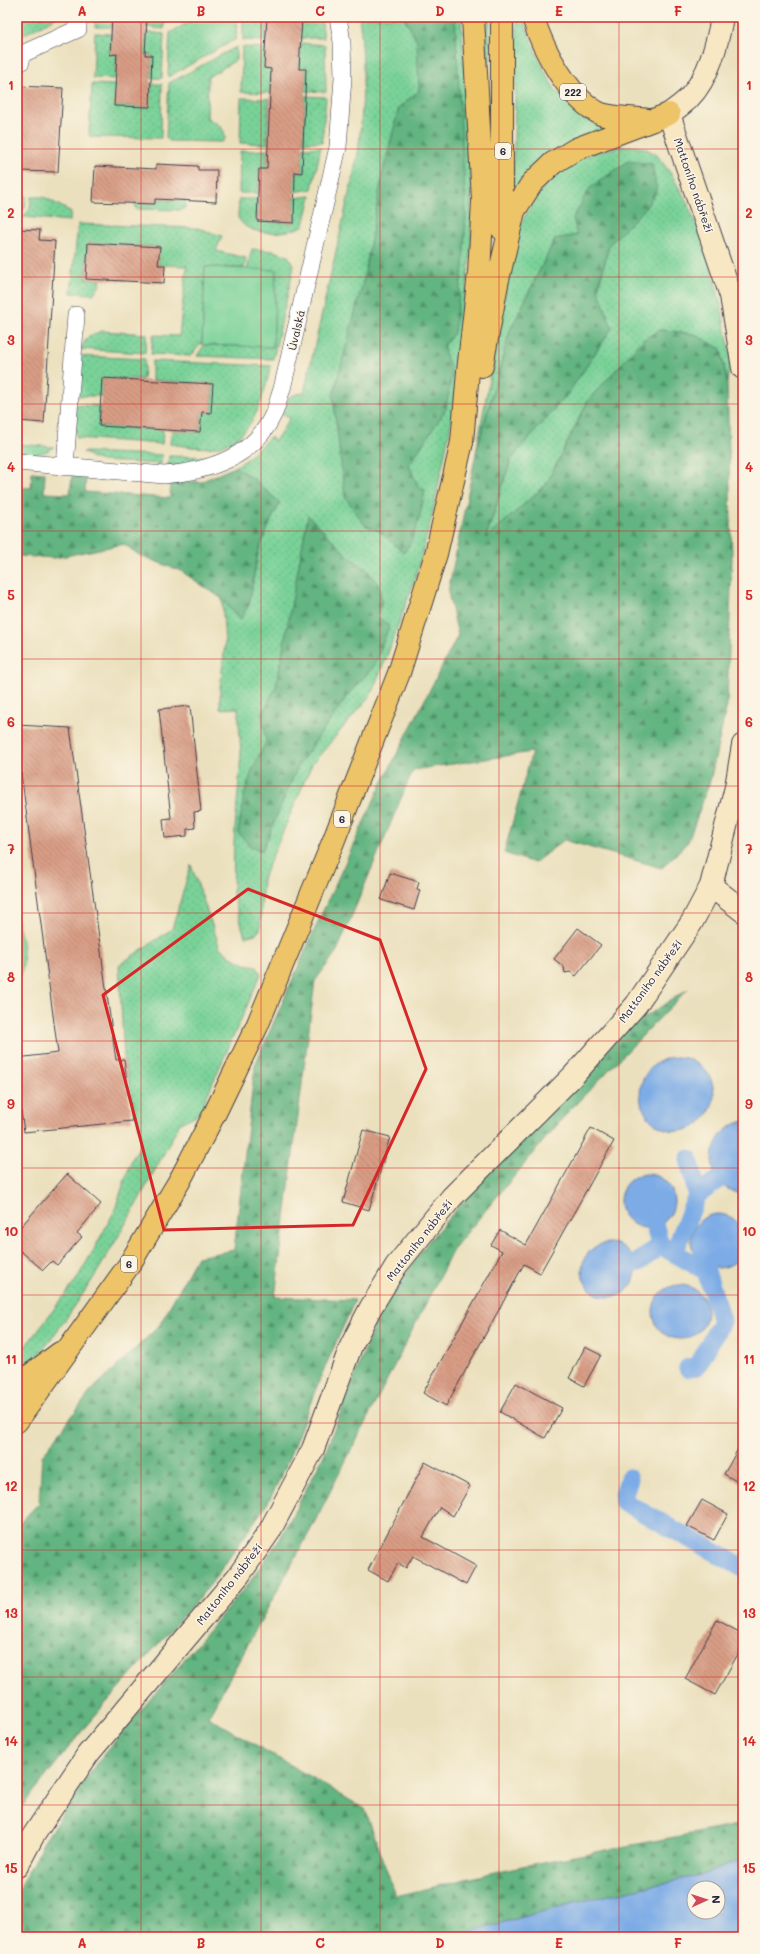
<svg xmlns="http://www.w3.org/2000/svg" width="760" height="1954" viewBox="0 0 760 1954" font-family="Mali,sans-serif">
<style>
.grass{fill:url(#grass-dots);stroke:#4e7a6a}
.forest{fill:url(#forest-firs);stroke:#426b5e}
.pitch{fill:#79d298;stroke:#4e7a6a}
.water{fill:#7cabe6;stroke:#4f6690;fill-rule:evenodd}
.lines{fill:none;stroke-linecap:round;stroke-linejoin:round}
.canal{stroke:#7cabe6;stroke-width:19}
.building{fill:url(#building-back-hatch)}
.street-casing{stroke:#403e4e;stroke-width:18}
.secondary-casing{stroke:#403e4e;stroke-width:24}
.primary-casing{stroke:#403e4e;stroke-width:24}
.highway-casing{stroke:#403e4e;stroke-width:24}
.street{stroke:#fff;stroke-width:17}
.secondary{stroke:#f8e7c3;stroke-width:22}
.primary{stroke:#eec469;stroke-width:22}
.highway{stroke:#eec469;stroke-width:22}
.marked{fill:none;stroke:#d62828;stroke-width:3;stroke-linejoin:round}
.grid{fill:none;stroke:#d62828;stroke-width:1;stroke-opacity:0.55}
.labels{text-anchor:middle;dominant-baseline:central;stroke-width:3;stroke-linejoin:round;paint-order:stroke}
.shield{fill:#fcf5e5;stroke:#63616e;stroke-width:1}
.shield-label{font-size:10px;font-weight:bold;fill:#22223b}
.street-label{font-size:11px;fill:#22223b;stroke:#fcf5e5}
.neatline{fill:none;stroke:#d62828;stroke-width:1.5}
.grid-label{font-size:13px;text-anchor:middle;font-weight:bold;fill:#d62828}
</style>
<defs>
<pattern id="grass-dots" width="8" height="8" patternUnits="userSpaceOnUse"><rect width="8" height="8" fill="#79d298"/><path d="M2 2h.1M6 6h.1" fill="none" stroke="#68b484" stroke-width="1.8" stroke-linecap="round"/></pattern>
<pattern id="forest-firs" width="22" height="20" patternUnits="userSpaceOnUse"><rect width="22" height="20" fill="#62b480"/><path d="M5 1l3.5 6h-7zM16 11l3.5 6h-7z" fill="#50926a"/></pattern>
<pattern id="building-back-hatch" width="6" height="6" patternUnits="userSpaceOnUse"><rect width="6" height="6" fill="#d99d85"/><path d="M-1 5l2 2M0 0l6 6M5-1l2 2" fill="none" stroke="#b0806e"/></pattern>
</defs>
<rect width="100%" height="100%" fill="#fcf5e5"/>
<filter id="ink" filterUnits="userSpaceOnUse"><feTurbulence type="fractalNoise" baseFrequency=".025" numOctaves="2"/><feDisplacementMap in="SourceGraphic" scale="8" xChannelSelector="R" yChannelSelector="G"/><feConvolveMatrix kernelMatrix="1 2 1 2 8 2 1 2 1" color-interpolation-filters="sRGB"/></filter>
<filter id="wash" filterUnits="userSpaceOnUse"><feTurbulence type="fractalNoise" baseFrequency=".012" numOctaves="4" result="noise"/><feDisplacementMap in="SourceGraphic" scale="16" xChannelSelector="R" yChannelSelector="G"/><feGaussianBlur stdDeviation="0.9" result="paint"/><feColorMatrix in="noise" values="0 0 0 0 0 0 0 0 0 0 0 0 0 0 0 0 0 1.4 0 .05"/><feComposite in="paint" operator="in"/></filter>
<g filter="url(#wash)">
<rect width="100%" height="100%" fill="#ebe0bd"/>
<path class="grass" d="M17,17H57L17,38Z
M95,17H112L111,27H95Z
M147,17H165L164,29L146,27Z
M197,17H237L236,39L168,77L170,33Z
M243,17L267,18L265,41L243,40Z
M294,17H321L324,38H301Z
M359,17H461L471,181V246L457,382L450,429L432,516L415,579L385,661L370,696L312,764L263,878L260,930L255,934L245,937L233,895L234,842L241,754L238,708L220,709V688L225,644L222,598L239,620L249,605L258,552L271,520L280,503L252,478L235,467L246,460L270,437L275,441L290,418L282,414C288,400 287,394 304,393L358,154C363,108 366,63 359,17Z
M484,17H490V63L486,67Z
M517,17H523C532,43 547,86 568,104C579,114 592,119 606,126L607,131L519,187H513Z
M146,32L164,34L162,78H151L152,55H145Z
M95,33L111,34L110,54H117L115,79L93,78Z
M300,43L325,45L326,92L305,91L306,70L299,69Z
M236,47V60L208,77L207,118C216,123 226,127 225,139L222,142L169,141L166,138L169,83Z
M242,47L265,48L264,68L271,69L270,93L241,92Z
M92,84L115,85V106L149,107L151,84H162L161,138L91,137L89,135Z
M305,96L326,97L322,142H303Z
M241,98L269,99L267,144L240,143Z
M629,146L645,148L657,155L671,174L685,198L706,247L720,301L731,356L727,383L721,349L694,334L660,330L589,399L546,485L485,539L511,459L569,392L612,328L598,289L609,245L644,210L577,235L555,239L510,331L476,453L516,233C544,177 564,154 629,146Z
M321,147L312,189L294,192L295,172L302,173L303,148Z
M267,150V169H259V193H239L240,151Z
M17,196H26L25,208L17,214Z
M311,196L304,225C292,234 256,236 244,225C242,224 240,220 238,218L239,199H258L257,221L293,223L294,198Z
M31,197H44L71,212L70,221L23,217L30,209Z
M155,199L186,201L185,208L180,210L136,209L135,203L155,204Z
M78,224L197,228L222,236L216,251L246,258L244,268L205,267L202,342L191,356L151,354L153,335L179,336L187,266L158,265L159,247L88,243L86,279L101,280L99,287L93,294L71,293Z
M252,249L274,251L288,256L294,266L273,359L197,356L204,345L273,347L276,270L247,269Z
M102,331L147,334L145,353L80,349L89,336Z
M78,356L145,359L143,379L102,378L101,396H76Z
M152,361L271,366C263,396 255,437 220,446C205,450 185,446 170,444L172,430L200,432L202,412L212,413L213,384L152,380Z
M76,405L100,406L99,426L163,430L162,444L77,438L75,427Z
M17,444L54,447C42,455 31,456 17,455Z
M83,452L162,455L161,464L102,461L93,458Z
M169,456L216,457L182,465H168Z
M191,865L220,948L231,957L245,964L256,966L261,974L199,1114L180,1123C153,1174 126,1225 96,1274C72,1311 48,1347 17,1377V1357L75,1282L93,1251L114,1212L132,1159L142,1142L124,1059L119,965L172,929Z
M17,916C20,934 30,965 17,980Z"/>
<path class="forest" d="M404,17H455L466,214L463,267L454,333L443,347L452,373L446,409L409,465L418,486L425,490C421,511 417,535 404,553L381,532L365,525L345,497L333,396L364,278L382,176L399,107L419,91L417,41Z
M628,161L652,164L657,191L644,210L609,245L598,289L612,328L569,392L511,459L486,538L546,485L589,399L644,339L660,330L694,334L721,349L727,383L732,558L727,705L710,781L688,842L662,868L564,840L534,863L504,853L532,752L413,770L337,951L315,981L275,1297L355,1300L321,1376L285,1468L269,1501L211,1584L85,1727L20,1809L17,1816V1526L39,1503L42,1456L91,1391L159,1326L197,1257L234,1250L255,1065L317,924L381,785L458,635L448,592L476,453L510,331L555,239L577,235L573,218L590,188Z
M235,467L252,478L280,503L271,520L258,552L249,605L240,620L221,598L181,571L139,555L124,544L55,558L17,556V487L31,488L32,472L45,473L44,493L70,494L72,475L86,476L85,492L170,498L171,481L200,482Z
M308,515L345,553L367,570L378,584L382,601L377,616L389,626L375,665L350,692L298,766L262,851L250,846L238,833L244,795L253,768L266,742L262,714L276,687Z
M688,989L567,1113L454,1248L310,1531L208,1717L365,1809L396,1896L512,1868L743,1824V1859L705,1874L578,1902L450,1937H17V1893L43,1843L98,1761L249,1583L280,1539L324,1455L381,1308L428,1242L483,1179L627,1029Z"/>
<path class="pitch" d="M205,267L276,270L273,347L202,345Z"/>
<path class="water" d="M640 1094a37 37 0 1 1 74 0a37 37 0 1 1-74 0Z
M743,1121V1194C703,1190 701,1133 743,1121Z
M620 1201a27 27 0 1 1 54 0a27 27 0 1 1-54 0Z
M691 1241a27 27 0 1 1 54 0a27 27 0 1 1-54 0Z
M582 1270a27 27 0 1 1 54 0a27 27 0 1 1-54 0Z
M653 1312a27 27 0 1 1 54 0a27 27 0 1 1-54 0Z
M743,1859V1937H450L578,1902L705,1874ZM694,1888H718V1912H694Z"/>
<g class="lines">
<path class="canal" d="M689,1159L697,1195
M648,1202L660,1245
M674,1253L697,1195L743,1162
M610,1269L639,1262L660,1245L706,1271L722,1321L697,1366L688,1368
M629,1478C628,1486 622,1495 624,1502L743,1568"/>
</g>
<g id="blocks">
<path class="building" d="M112,17H147L145,55H152L150,107L114,106L117,54L110,55Z
M267,17L302,18L299,69H306L302,173L295,172L294,223L257,221L259,169H267L271,69L264,68Z
M17,86L63,88L58,172L17,171Z
M156,164L198,166V170H217L216,202L155,199V204L93,202L95,166L156,169Z
M17,229L40,230L39,240L55,241L44,423L17,421Z
M88,243L160,247L158,265H165L164,283L86,279Z
M102,378L213,384L211,413L202,412L200,432L99,426Z
M190,706L201,811L194,812L195,828L187,829V836L165,838L163,819L171,818L159,709Z
M17,725L70,728L116,1060L124,1059L132,1121L24,1132L17,1081V1058L58,1053L19,757H17Z
M390,873L419,882L417,889L420,890L414,910L381,900Z
M578,928L601,945L576,976L570,972L565,973L564,967L554,959Z
M591,1128L614,1141L540,1273L524,1264L446,1406L423,1393L502,1251L491,1245L500,1230L526,1245Z
M363,1130L390,1137L369,1210L343,1202Z
M67,1174L101,1204L77,1233L82,1237L57,1265L52,1261L43,1270L17,1248V1231Z
M585,1347L601,1355L584,1386L569,1378Z
M516,1383L562,1408L545,1438L500,1412Z
M743,1440V1485L724,1474Z
M425,1462L470,1486L453,1516L440,1507L423,1537L476,1566L466,1585L413,1556L406,1568L398,1563L388,1581L368,1570Z
M702,1500L728,1514L714,1540L687,1526Z
M717,1620L743,1634V1645L715,1695L685,1679Z"/>
</g>
</g>
<g filter="url(#ink)">
<use href="#blocks" fill-opacity="0" stroke="#403e4e" stroke-width="1"/>
<g class="lines">
<g class="street-casing">
<path id="street" d="M21,62L22,54L78,29V17
M17,462L164,475C208,471 253,458 273,415C277,407 279,397 282,389L338,147L343,78L342,42L338,17
M65,467L76,315"/>
</g>
<g class="secondary-casing">
<path id="secondary" d="M722,17C717,45 709,77 689,98C683,104 676,109 669,114L731,296L743,368
M711,886L743,911
M17,1866L33,1836L88,1754L239,1575L269,1532L313,1449L351,1346L371,1307L396,1266L452,1197L573,1076L636,1005L692,922L711,886L736,787L743,745"/>
</g>
<g class="primary-casing">
<path id="primary" d="M17,1385L60,1353
M17,1421L129,1265L180,1180L215,1113L257,1026L333,842L399,673L436,554L462,442"/>
</g>
<g class="highway-casing">
<path id="highway" d="M502,17V229
M533,17C542,49 570,100 601,114C613,118 635,118 648,120
M482,366L497,284L514,211L532,183L553,163L576,149L669,114
M462,442L468,371L479,273L483,201L473,17"/>
</g>
<use href="#street" class="street"/>
<use href="#secondary" class="secondary"/>
<use href="#primary" class="primary"/>
<use href="#highway" class="highway"/>
</g>
</g>
<path class="marked" d="M248,889L380,940L426,1069L353,1225L164,1230L103,995Z"/>
<path class="grid" d="M141,17V1937M261,17V1937M380,17V1937M499,17V1937M619,17V1937M17,149H743M17,277H743M17,404H743M17,531H743M17,659H743M17,786H743M17,913H743M17,1041H743M17,1168H743M17,1295H743M17,1423H743M17,1550H743M17,1677H743M17,1805H743"/>
<g class="labels">
<g class="shield">
<rect x="560" y="84" width="26" height="16" rx="3"/>
<rect x="495" y="143" width="16" height="16" rx="3"/>
<rect x="334" y="811" width="16" height="16" rx="3"/>
<rect x="121" y="1256" width="16" height="16" rx="3"/>
</g>
<g class="shield-label">
<text x="573" y="92">222</text>
<text x="503" y="151">6</text>
<text x="342" y="819">6</text>
<text x="129" y="1264">6</text>
</g>
<g class="street-label">
<text transform="translate(694 185) rotate(71)">Mattoniho nábřeží</text>
<text transform="translate(296 330) rotate(-77)">Úvalská</text>
<text transform="translate(650 981) rotate(-54)">Mattoniho nábřeží</text>
<text transform="translate(419 1240) rotate(-52)">Mattoniho nábřeží</text>
<text transform="translate(229 1584) rotate(-52)">Mattoniho nábřeží</text>
</g>
</g>
<rect width="760" height="1954" fill="none" stroke="#fcf5e5" stroke-width="44"/>
<g transform="translate(706 1900) rotate(87)"><circle r="19" fill="#fcf5e5" stroke="#a5a1a1"/>
<path d="M0-3L7 15L0 10L-7 15Z" fill="#d1495b"/>
<text y="-6" font-size="11" font-weight="bold" text-anchor="middle" fill="#22223b">N</text>
</g>
<rect x="22" y="22" width="716" height="1910" class="neatline"/>
<g class="grid-label">
<text x="82" y="16">A</text>
<text x="201" y="16">B</text>
<text x="320" y="16">C</text>
<text x="440" y="16">D</text>
<text x="559" y="16">E</text>
<text x="678" y="16">F</text>
<text x="11" y="90">1</text>
<text x="749" y="90">1</text>
<text x="11" y="218">2</text>
<text x="749" y="218">2</text>
<text x="11" y="345">3</text>
<text x="749" y="345">3</text>
<text x="11" y="472">4</text>
<text x="749" y="472">4</text>
<text x="11" y="600">5</text>
<text x="749" y="600">5</text>
<text x="11" y="727">6</text>
<text x="749" y="727">6</text>
<text x="11" y="854">7</text>
<text x="749" y="854">7</text>
<text x="11" y="982">8</text>
<text x="749" y="982">8</text>
<text x="11" y="1109">9</text>
<text x="749" y="1109">9</text>
<text x="11" y="1236">10</text>
<text x="749" y="1236">10</text>
<text x="11" y="1364">11</text>
<text x="749" y="1364">11</text>
<text x="11" y="1491">12</text>
<text x="749" y="1491">12</text>
<text x="11" y="1618">13</text>
<text x="749" y="1618">13</text>
<text x="11" y="1746">14</text>
<text x="749" y="1746">14</text>
<text x="11" y="1873">15</text>
<text x="749" y="1873">15</text>
<text x="82" y="1948">A</text>
<text x="201" y="1948">B</text>
<text x="320" y="1948">C</text>
<text x="440" y="1948">D</text>
<text x="559" y="1948">E</text>
<text x="678" y="1948">F</text>
</g>
</svg>
